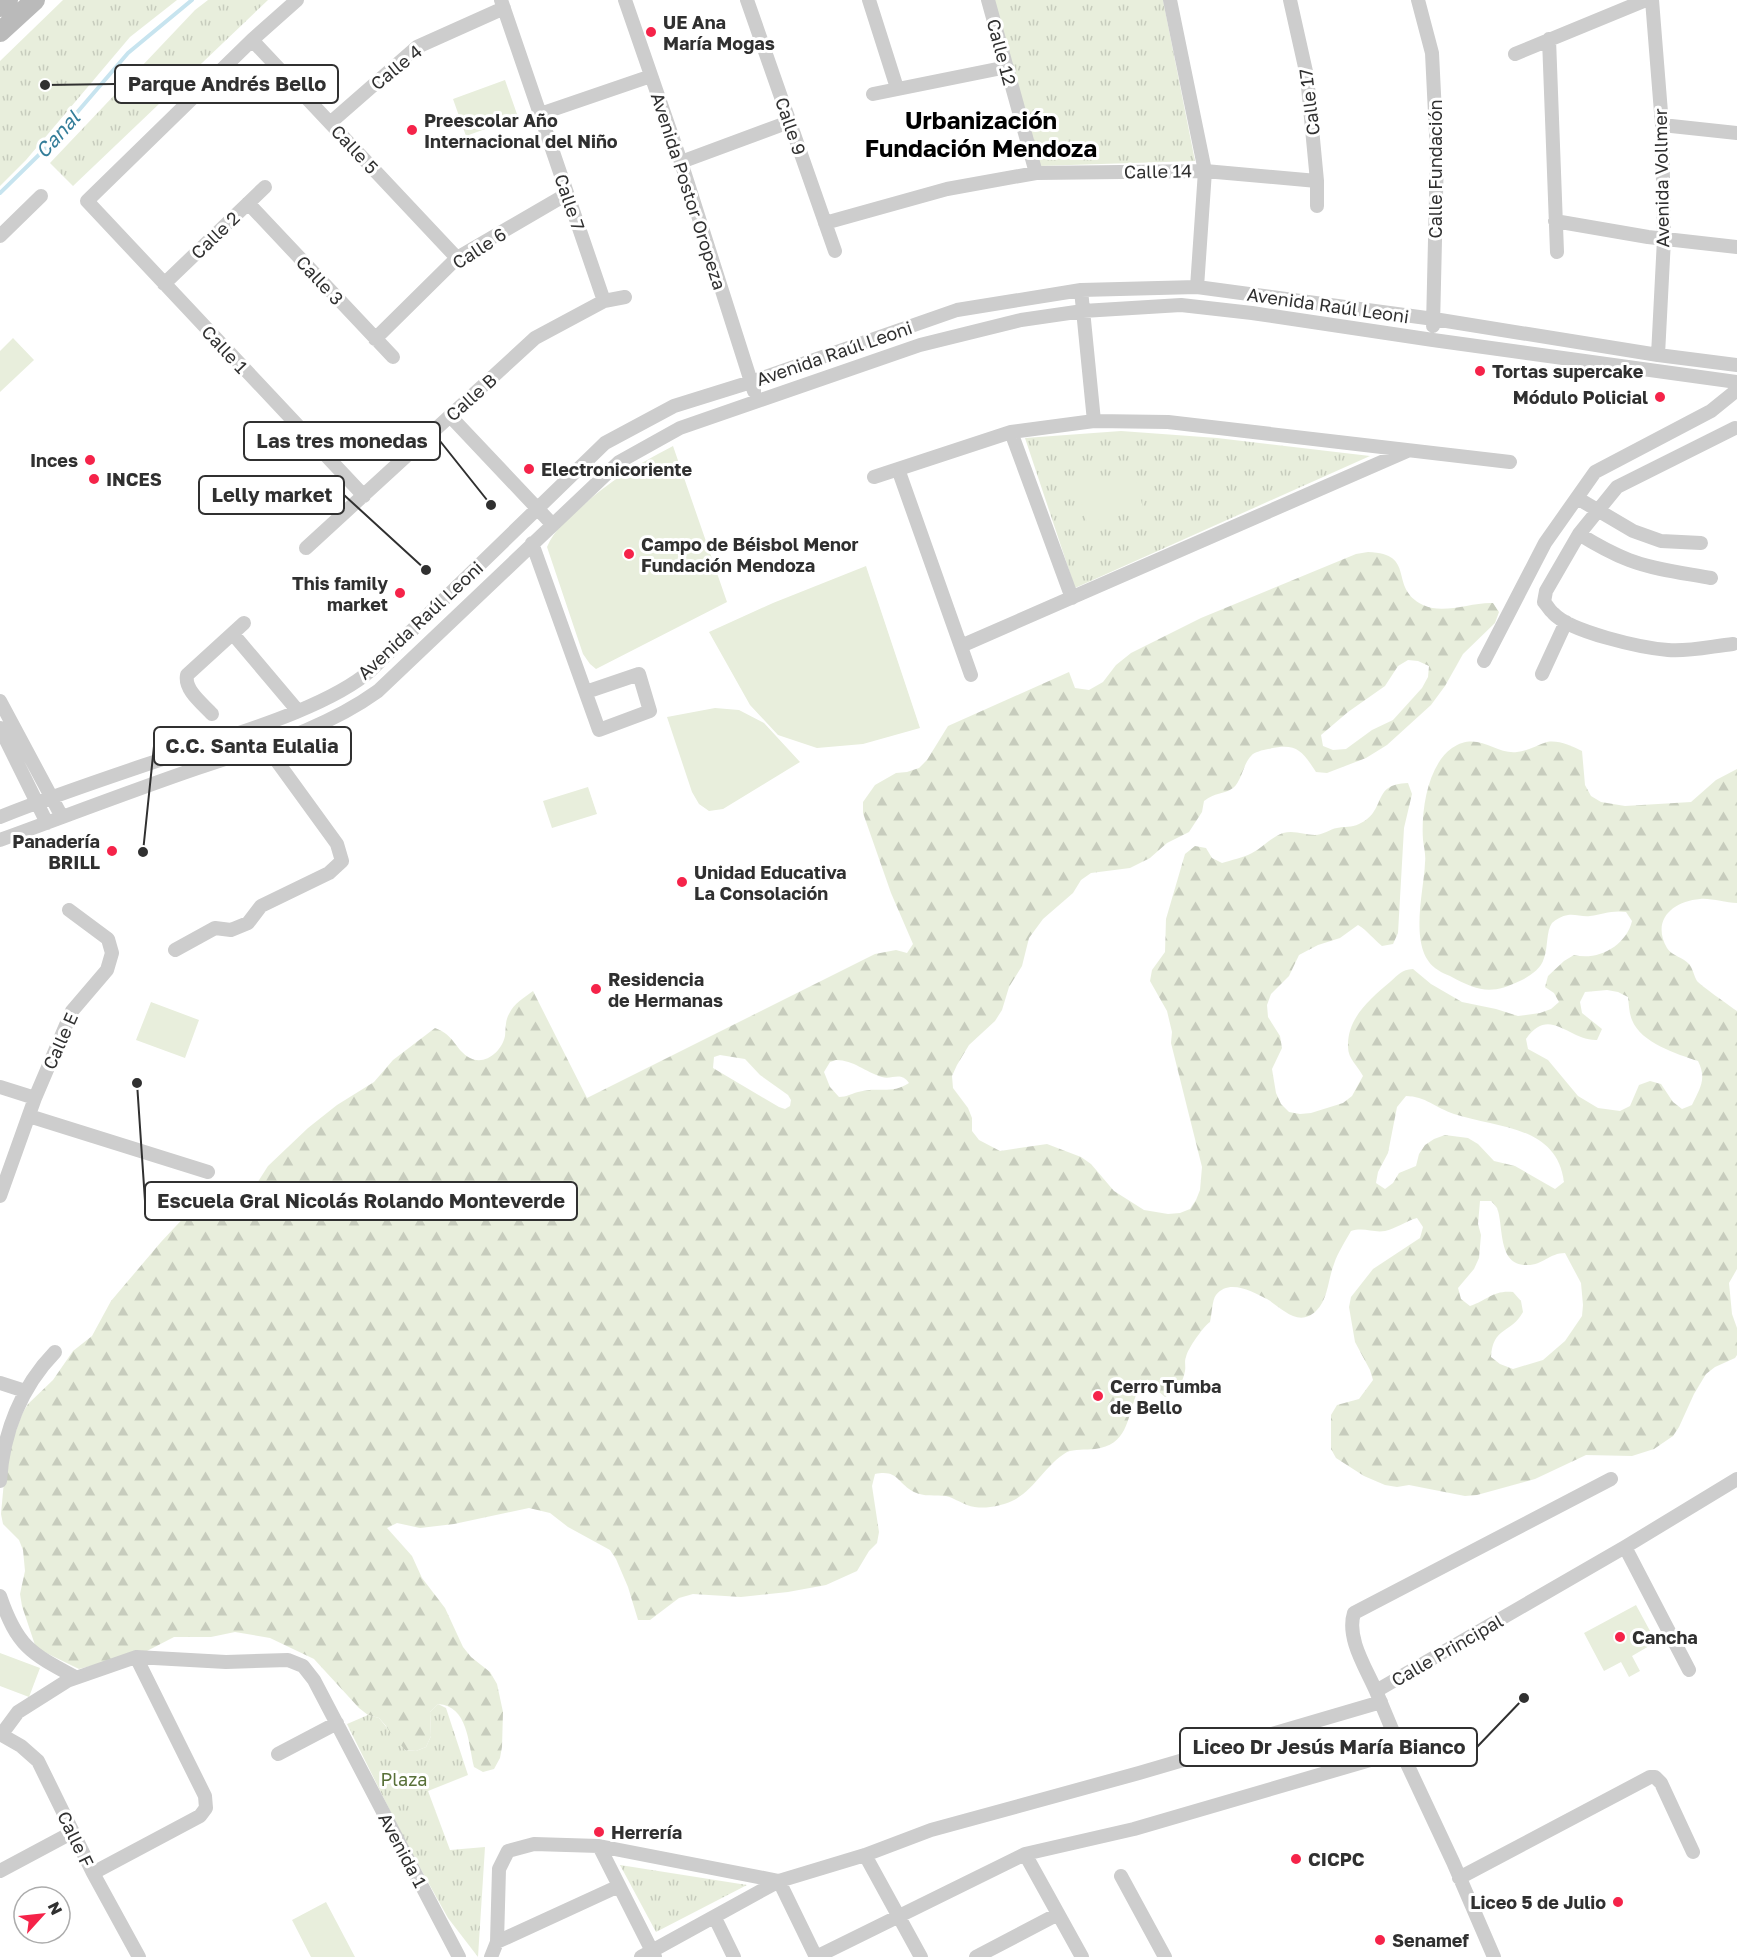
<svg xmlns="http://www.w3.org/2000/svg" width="1737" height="1957" viewBox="0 0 1737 1957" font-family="'Golos Text',sans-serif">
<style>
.forest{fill:url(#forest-firs);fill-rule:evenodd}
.park{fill:url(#park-tufts)}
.garden{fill:#e8eedc}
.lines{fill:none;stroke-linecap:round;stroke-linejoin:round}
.stream{stroke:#c7e4ef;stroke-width:4}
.minor{stroke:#cdcdcd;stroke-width:14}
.secondary{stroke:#bababa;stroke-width:20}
.poi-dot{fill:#f52349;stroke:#fff;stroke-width:2}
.labels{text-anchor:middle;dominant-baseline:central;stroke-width:6;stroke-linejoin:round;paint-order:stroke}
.poi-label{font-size:18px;font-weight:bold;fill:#303030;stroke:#fff;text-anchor:start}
.street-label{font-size:18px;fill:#303030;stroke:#fff}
.park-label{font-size:18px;fill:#587038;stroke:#fff}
.water-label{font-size:20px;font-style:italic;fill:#357e9a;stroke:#fff}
.district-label{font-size:24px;font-weight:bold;fill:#000;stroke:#fff}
.leader{fill:none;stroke:#303030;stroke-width:2}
.callout-dot{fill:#303030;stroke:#fff;stroke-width:2}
.callout{fill:#fff;stroke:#303030;stroke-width:2}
.callout-label{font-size:20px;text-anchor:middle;font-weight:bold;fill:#303030}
</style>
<defs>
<pattern id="forest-firs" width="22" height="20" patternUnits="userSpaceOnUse" patternTransform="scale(1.5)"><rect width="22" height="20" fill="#e8eedc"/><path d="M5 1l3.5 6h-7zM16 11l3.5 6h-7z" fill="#c7ccbd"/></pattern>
<pattern id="park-tufts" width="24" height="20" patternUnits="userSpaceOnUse" patternTransform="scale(1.5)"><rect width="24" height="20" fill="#e8eedc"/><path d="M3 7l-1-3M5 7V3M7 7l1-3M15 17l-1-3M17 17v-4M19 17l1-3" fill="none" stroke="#c7ccbd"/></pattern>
</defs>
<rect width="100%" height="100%" fill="#fff"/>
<path class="forest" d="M1368,552C1418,554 1387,587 1423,605C1444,615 1471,602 1493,603L1499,612L1495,623L1463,654L1445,686L1431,705L1387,745L1366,758L1327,773L1316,772C1301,749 1296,743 1268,749C1263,750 1254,752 1251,756C1243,764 1242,781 1233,788C1223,795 1215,792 1204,801L1202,812L1189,832L1167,843L1150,858L1130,868L1091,873L1081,880L1073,893L1043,919L1029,938L1022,966L1009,987L1002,1010L995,1021L969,1045L957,1065L952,1076L953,1088L968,1108L972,1118V1131L979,1140L1000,1151L1047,1144L1081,1157L1091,1164L1114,1191L1144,1210L1168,1214L1180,1213L1190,1209L1196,1200L1200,1190L1202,1167L1171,1043L1172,1032L1167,1011L1150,981L1152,970L1165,952L1166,919L1185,854L1195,846L1206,848L1212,858L1222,863C1231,860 1243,858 1252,853C1264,847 1271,837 1283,833C1295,830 1304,835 1315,835C1323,835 1330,829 1337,828C1345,826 1351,828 1359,824C1388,811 1370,784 1408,783L1412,794L1404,828L1398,933L1393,944L1382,946C1373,939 1368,931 1358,925L1340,938L1318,945L1299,955L1289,976L1271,994L1267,1005L1268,1017L1280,1036L1282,1048L1272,1069L1276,1093L1281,1104L1289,1112L1300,1114L1311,1113L1343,1103L1352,1096L1363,1076C1358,1066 1348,1059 1348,1047C1347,1018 1370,999 1390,982C1399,974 1401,970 1413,969L1431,984L1462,1002L1496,1009L1518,1016L1540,1013L1551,1009L1559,1002L1554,993L1545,987L1548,976L1564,961L1574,955C1598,961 1626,946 1632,921L1626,912C1612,910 1603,914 1590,916C1583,917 1575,914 1568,915C1562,916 1556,919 1552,923C1546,931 1548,949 1544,958C1541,969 1531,975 1522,980C1491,995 1480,992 1450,976C1446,974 1442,973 1438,970C1407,951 1424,892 1425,863C1426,855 1424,848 1423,840C1421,812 1427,766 1452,748C1478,730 1496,755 1517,752C1528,751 1537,745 1547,742C1559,740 1571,746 1582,751L1585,785L1591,796L1601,802L1625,806L1691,802L1716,780L1737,769V903C1725,903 1712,898 1700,899C1673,901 1651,920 1667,948C1672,956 1683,957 1689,964C1693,969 1694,976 1697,981C1699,984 1731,1007 1737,1011V1269L1729,1283L1732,1314L1737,1328V1355L1735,1358L1715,1367L1706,1374L1694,1394L1679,1427L1673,1436L1654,1449L1632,1456L1586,1455L1535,1479L1477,1495L1465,1496L1409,1485L1397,1487L1385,1485L1364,1476L1336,1458L1331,1449V1415L1337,1405L1359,1399L1373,1380L1370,1370L1355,1342L1349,1307L1351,1297L1373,1269L1420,1238L1423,1227L1417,1218C1406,1221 1395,1229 1385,1231C1373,1233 1364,1227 1351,1231C1345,1242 1338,1252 1334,1264C1328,1279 1328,1300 1316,1311C1298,1328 1282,1308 1267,1299C1253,1292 1229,1278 1216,1295C1212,1300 1212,1314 1210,1322C1203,1327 1188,1348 1186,1357C1184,1362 1186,1366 1185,1371C1183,1383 1176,1392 1165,1397L1157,1390L1146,1388L1136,1395C1127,1420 1127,1445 1095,1449C1086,1450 1074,1449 1067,1452C1045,1465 1035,1490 1012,1501C998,1507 981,1510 967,1505C959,1502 954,1498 946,1496C935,1495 924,1497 914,1492C897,1483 898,1469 875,1474L872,1486L879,1532L877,1543L869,1551L857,1571L826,1585L788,1592L741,1597L693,1594L679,1598L650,1620H638L628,1587L616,1559L610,1550L568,1527L550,1513L529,1508L454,1524L420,1528L397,1523L387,1528L412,1556L422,1578L445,1608L463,1647L471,1657L490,1672L497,1684L503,1712L502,1747L500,1758L494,1769L483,1772L474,1767C468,1742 468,1706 438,1704L430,1712L431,1736L426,1747L416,1751L405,1750L391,1736L386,1726L379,1718L368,1715L359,1708L314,1659L270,1638L235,1632L211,1637H174L145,1652L79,1669L36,1648L22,1606L20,1594L25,1571L23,1550L19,1540L3,1524L1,1514L4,1481L2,1470L22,1414L28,1404L53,1380L73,1351L92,1336L111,1301L161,1242L205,1195L229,1218L238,1213L268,1166L308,1128L337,1105L374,1082L393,1060L435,1028C455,1035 455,1050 470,1058C485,1066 502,1051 505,1036C506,1028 505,1021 509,1014C514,1003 524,998 533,991L587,1098L875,954L896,950L907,953L913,944L891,893L863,813V802L875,785L896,773L907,772L919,768L927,760L948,726L1069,672L1075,688L1089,690L1103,682L1116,665L1131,653L1201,618L1356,554ZM1408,660L1418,661L1429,666L1428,677L1422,688L1393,720L1372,730L1346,749L1333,750L1323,746L1321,735L1348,712L1385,686L1398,666ZM1607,990L1618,992L1628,997C1629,1005 1629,1013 1632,1020C1641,1043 1677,1054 1698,1061C1707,1079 1700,1088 1692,1105L1682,1109L1673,1102L1661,1084L1650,1081L1639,1085L1630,1106L1620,1111L1598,1108L1578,1096L1548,1060L1528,1049L1526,1039C1550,1005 1568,1041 1597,1040L1602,1029L1582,1013L1580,1002L1585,992ZM720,1055L745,1059L760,1075L788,1095L791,1100L790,1106L785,1109L779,1107L713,1068L714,1057ZM836,1060C854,1060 865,1072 882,1077C892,1080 901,1071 909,1083C891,1095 877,1086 858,1092C850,1094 847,1097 839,1097L830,1087L824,1072L830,1062ZM1406,1096C1425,1096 1436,1108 1454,1114C1496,1128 1557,1125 1564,1182L1555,1189L1515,1166L1494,1161L1478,1144L1468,1138L1445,1135L1434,1139L1425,1145L1419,1154L1416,1166L1399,1173L1393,1183L1385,1189L1376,1183L1378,1172L1388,1153L1397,1107ZM1480,1201H1491C1493,1203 1495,1205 1497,1208C1504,1225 1497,1265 1526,1265C1542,1266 1549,1253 1565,1253L1581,1283L1583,1305L1582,1316L1565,1341L1543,1360L1513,1369L1500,1364L1491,1357C1493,1326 1511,1334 1523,1312L1521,1301L1513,1292C1493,1290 1488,1300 1470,1306L1461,1299L1458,1288L1474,1269L1479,1258L1481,1235L1478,1224Z"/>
<path class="park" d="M63,0H177L130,37L26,160L0,186V61Z
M208,0H268L73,186L50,163L195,10Z
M994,0H1163L1195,161L1039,166Z
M1121,431L1217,438L1370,456L1075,588L1025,438Z
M438,1704L446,1708L468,1775L428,1791L450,1850L485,1847L478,1957L448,1918L404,1839L347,1724L368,1715L379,1718L405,1750L416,1751L426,1747L431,1736L430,1712Z
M620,1865L747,1885L656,1932Z"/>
<path class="garden" d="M505,80L518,117L466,136L453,99Z
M13,338L34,360L0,392V351Z
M673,446L727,602L596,669L590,664L583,654L547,547C554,530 567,520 580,508C611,480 635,466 673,446Z
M1133,470L1143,508L1087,523L1077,486Z
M866,566L920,728L863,744L817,748L778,735L750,705L709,632L773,603Z
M715,708L739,710L764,723L800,762L723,809L709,811L699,804L692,792L667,717Z
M588,787L597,814L552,828L543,801Z
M151,1002L199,1020L185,1058L136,1040Z
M1636,1605L1656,1642L1632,1656L1640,1671L1629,1677L1621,1662L1604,1671L1584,1633Z
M0,1653L40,1668L29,1697L0,1686Z
M326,1902L355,1957H311L292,1920Z"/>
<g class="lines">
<path class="stream" d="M0,193L50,144L128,53L192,0"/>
<path class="minor" d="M297,0L252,40L87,201L364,496
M501,0L604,301
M625,0L681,162L754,391
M747,0L835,251
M869,0L897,88
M988,0L1036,173
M1170,0L1205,171L1197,287
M1290,0L1307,76L1317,181V206
M1418,0L1432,53L1437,154L1433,326
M1652,0L1662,125L1664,239L1658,355
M1549,39L1557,252
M252,40L457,258
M1515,54L1646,0
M873,94L1007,67
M540,114L651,76
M330,123L417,47L504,8
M1662,125L1737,133
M681,162L789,122
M248,203L393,357
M1555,221L1648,237L1737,247
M825,223L947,189L1036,173L1205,171L1317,181
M0,236L41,196
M164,284L265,187
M1081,290L1094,421
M375,339L457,258L567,194
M450,416L552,524
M1011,432L1072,598
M898,469L971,675
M874,477L1011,432L1094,421L1168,422L1510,462
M1577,498L1633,531L1661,541L1701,543
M1579,534C1595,544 1611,553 1629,560C1655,570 1684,573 1711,578
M532,543L599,730L650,711L639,674L586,692
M306,548L535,338L604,301L625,297
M233,634L298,711
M1733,644C1713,646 1688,652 1668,650C1642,648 1570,632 1553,613C1549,610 1547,605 1544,602L1546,591L1579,534L1617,487L1735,428
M961,646L1407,451
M1484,661L1545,543L1595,472L1711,411L1737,390
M1542,674L1566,622
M0,701L62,817
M212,714C203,704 184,690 187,675L244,623
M0,728L47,823
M0,817C70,789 141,767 212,742C258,727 335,702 371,670L605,443L674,406L751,382L957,310L1081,290L1197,287L1434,319L1658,355L1737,365
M0,840C66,816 131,791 198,768C260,747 324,730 378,691L619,462L680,428L920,345L1021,320L1083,311L1181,305L1252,313L1433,340L1737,382
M175,950L215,928L231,930L248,923L261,906L329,873L342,861L337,844L276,760L269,753L258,747
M0,1087L35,1098
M29,1116L208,1172
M0,1196L35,1098L72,1011L107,970L112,953L108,939L69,910
M0,1383L25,1391
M0,1481C3,1433 21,1387 55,1352
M1625,1547L1689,1670
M0,1596C17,1646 30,1653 75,1677
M1376,1691C1366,1668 1346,1638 1354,1613L1611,1479
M0,1734L21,1746L38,1761L93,1873L139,1957
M1,1735L18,1712L67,1681L136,1657L226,1662L288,1660L303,1666L314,1680L459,1957
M278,1754L337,1723
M599,1846L655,1957
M1025,1854L1082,1957
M865,1855L921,1957
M0,1871L73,1832
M93,1873L200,1816L206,1808L205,1796L136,1657
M1121,1876L1165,1957
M1459,1878L1650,1777H1655L1661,1783L1693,1852
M715,1918L734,1957
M497,1942L619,1886
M491,1957L497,1942L499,1869L508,1851L534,1844L599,1846L779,1881L816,1957
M641,1957L779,1881L865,1855L931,1830L1139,1773L1381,1702
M816,1957L1025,1854L1134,1829L1401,1751
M976,1957L1058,1914
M1494,1957L1453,1862L1401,1751L1376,1691L1625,1547L1737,1479"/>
<path class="secondary" d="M0,7L8,0
M0,32L35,0"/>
</g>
<g class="poi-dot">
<circle cx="651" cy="32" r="6"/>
<circle cx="412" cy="130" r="6"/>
<circle cx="1480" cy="371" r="6"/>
<circle cx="1660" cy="397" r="6"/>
<circle cx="90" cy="460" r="6"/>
<circle cx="529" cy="469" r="6"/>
<circle cx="94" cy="479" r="6"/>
<circle cx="629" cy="554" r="6"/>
<circle cx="400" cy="593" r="6"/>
<circle cx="112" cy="851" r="6"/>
<circle cx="682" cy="882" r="6"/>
<circle cx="596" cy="989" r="6"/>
<circle cx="1098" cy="1396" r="6"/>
<circle cx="1620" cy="1637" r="6"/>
<circle cx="599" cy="1832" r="6"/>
<circle cx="1296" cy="1859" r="6"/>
<circle cx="1618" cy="1902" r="6"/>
<circle cx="1380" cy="1940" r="6"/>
</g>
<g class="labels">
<g class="poi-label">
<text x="663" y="22">UE Ana<tspan x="663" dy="21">María Mogas</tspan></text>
<text x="424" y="120">Preescolar Año<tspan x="424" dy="21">Internacional del Niño</tspan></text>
<text x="1492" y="371">Tortas supercake</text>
<text x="1648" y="397" text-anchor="end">Módulo Policial</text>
<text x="78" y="460" text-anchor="end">Inces</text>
<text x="541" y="469">Electronicoriente</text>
<text x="106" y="479">INCES</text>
<text x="641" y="544">Campo de Béisbol Menor<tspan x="641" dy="21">Fundación Mendoza</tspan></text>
<text x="388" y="583" text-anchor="end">This family<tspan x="388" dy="21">market</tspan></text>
<text x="100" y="841" text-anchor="end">Panadería<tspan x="100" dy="21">BRILL</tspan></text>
<text x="694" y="872">Unidad Educativa<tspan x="694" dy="21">La Consolación</tspan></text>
<text x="608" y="979">Residencia<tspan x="608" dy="21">de Hermanas</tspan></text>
<text x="1110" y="1386">Cerro Tumba<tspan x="1110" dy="21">de Bello</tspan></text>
<text x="1632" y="1637">Cancha</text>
<text x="611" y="1832">Herrería</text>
<text x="1308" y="1859">CICPC</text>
<text x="1606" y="1902" text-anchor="end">Liceo 5 de Julio</text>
<text x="1392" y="1940">Senamef</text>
</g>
<g class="street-label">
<text transform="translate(1002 52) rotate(75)">Calle 12</text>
<text transform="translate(396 67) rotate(-39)">Calle 4</text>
<text transform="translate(1309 102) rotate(-97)">Calle 17</text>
<text transform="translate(791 126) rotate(71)">Calle 9</text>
<text transform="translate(355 149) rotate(47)">Calle 5</text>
<text transform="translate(1435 169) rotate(-90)">Calle Fundación</text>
<text transform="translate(1158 171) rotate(-1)">Calle 14</text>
<text transform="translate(1661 178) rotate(-91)">Avenida Vollmer</text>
<text transform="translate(689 191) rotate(72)">Avenida Postor Oropeza</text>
<text transform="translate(570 202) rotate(71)">Calle 7</text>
<text transform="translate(215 235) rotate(-44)">Calle 2</text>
<text transform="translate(479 248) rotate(-33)">Calle 6</text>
<text transform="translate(320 280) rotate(47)">Calle 3</text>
<text transform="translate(1328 305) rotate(8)">Avenida Raúl Leoni</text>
<text transform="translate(225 349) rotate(47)">Calle 1</text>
<text transform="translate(834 353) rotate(-19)">Avenida Raúl Leoni</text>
<text transform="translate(471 397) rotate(-42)">Calle B</text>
<text transform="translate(420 620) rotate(-43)">Avenida Raúl Leoni</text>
<text transform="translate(60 1041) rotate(-66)">Calle E</text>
<text transform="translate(1447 1650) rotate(-30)">Calle Principal</text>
<text transform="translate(76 1839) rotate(64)">Calle F</text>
<text transform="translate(403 1850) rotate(62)">Avenida 1</text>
</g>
<g class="park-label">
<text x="404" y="1779">Plaza</text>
</g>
<g class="water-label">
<text transform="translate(57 134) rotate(-48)">Canal</text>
</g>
<g class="district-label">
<text x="981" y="119">Urbanización<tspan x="981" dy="28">Fundación Mendoza</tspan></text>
</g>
</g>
<path class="leader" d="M45 85L115 84M491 505L440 441M426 570L344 495M143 852L154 746M137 1083L145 1201M1524 1698L1477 1747"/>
<g class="callout-dot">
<circle cx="45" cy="85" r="6"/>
<circle cx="491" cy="505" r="6"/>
<circle cx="426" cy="570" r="6"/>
<circle cx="143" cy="852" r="6"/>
<circle cx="137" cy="1083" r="6"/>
<circle cx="1524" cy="1698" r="6"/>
</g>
<g class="callout">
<rect x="115" y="65" width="223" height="38" rx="6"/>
<rect x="244" y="422" width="196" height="38" rx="6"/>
<rect x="199" y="476" width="145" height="38" rx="6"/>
<rect x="154" y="727" width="197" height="38" rx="6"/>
<rect x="145" y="1182" width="432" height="38" rx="6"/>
<rect x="1180" y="1728" width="297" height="38" rx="6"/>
</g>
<g class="callout-label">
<text x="227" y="91">Parque Andrés Bello</text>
<text x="342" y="448">Las tres monedas</text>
<text x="272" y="502">Lelly market</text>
<text x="252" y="753">C.C. Santa Eulalia</text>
<text x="361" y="1208">Escuela Gral Nicolás Rolando Monteverde</text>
<text x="1329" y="1754">Liceo Dr Jesús María Bianco</text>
</g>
<g transform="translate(42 1915) rotate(63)"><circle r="28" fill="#ffffff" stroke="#acacac" stroke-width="1.5"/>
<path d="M0-4.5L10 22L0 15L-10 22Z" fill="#f52349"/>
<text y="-9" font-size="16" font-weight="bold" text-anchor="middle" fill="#303030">N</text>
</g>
</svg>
